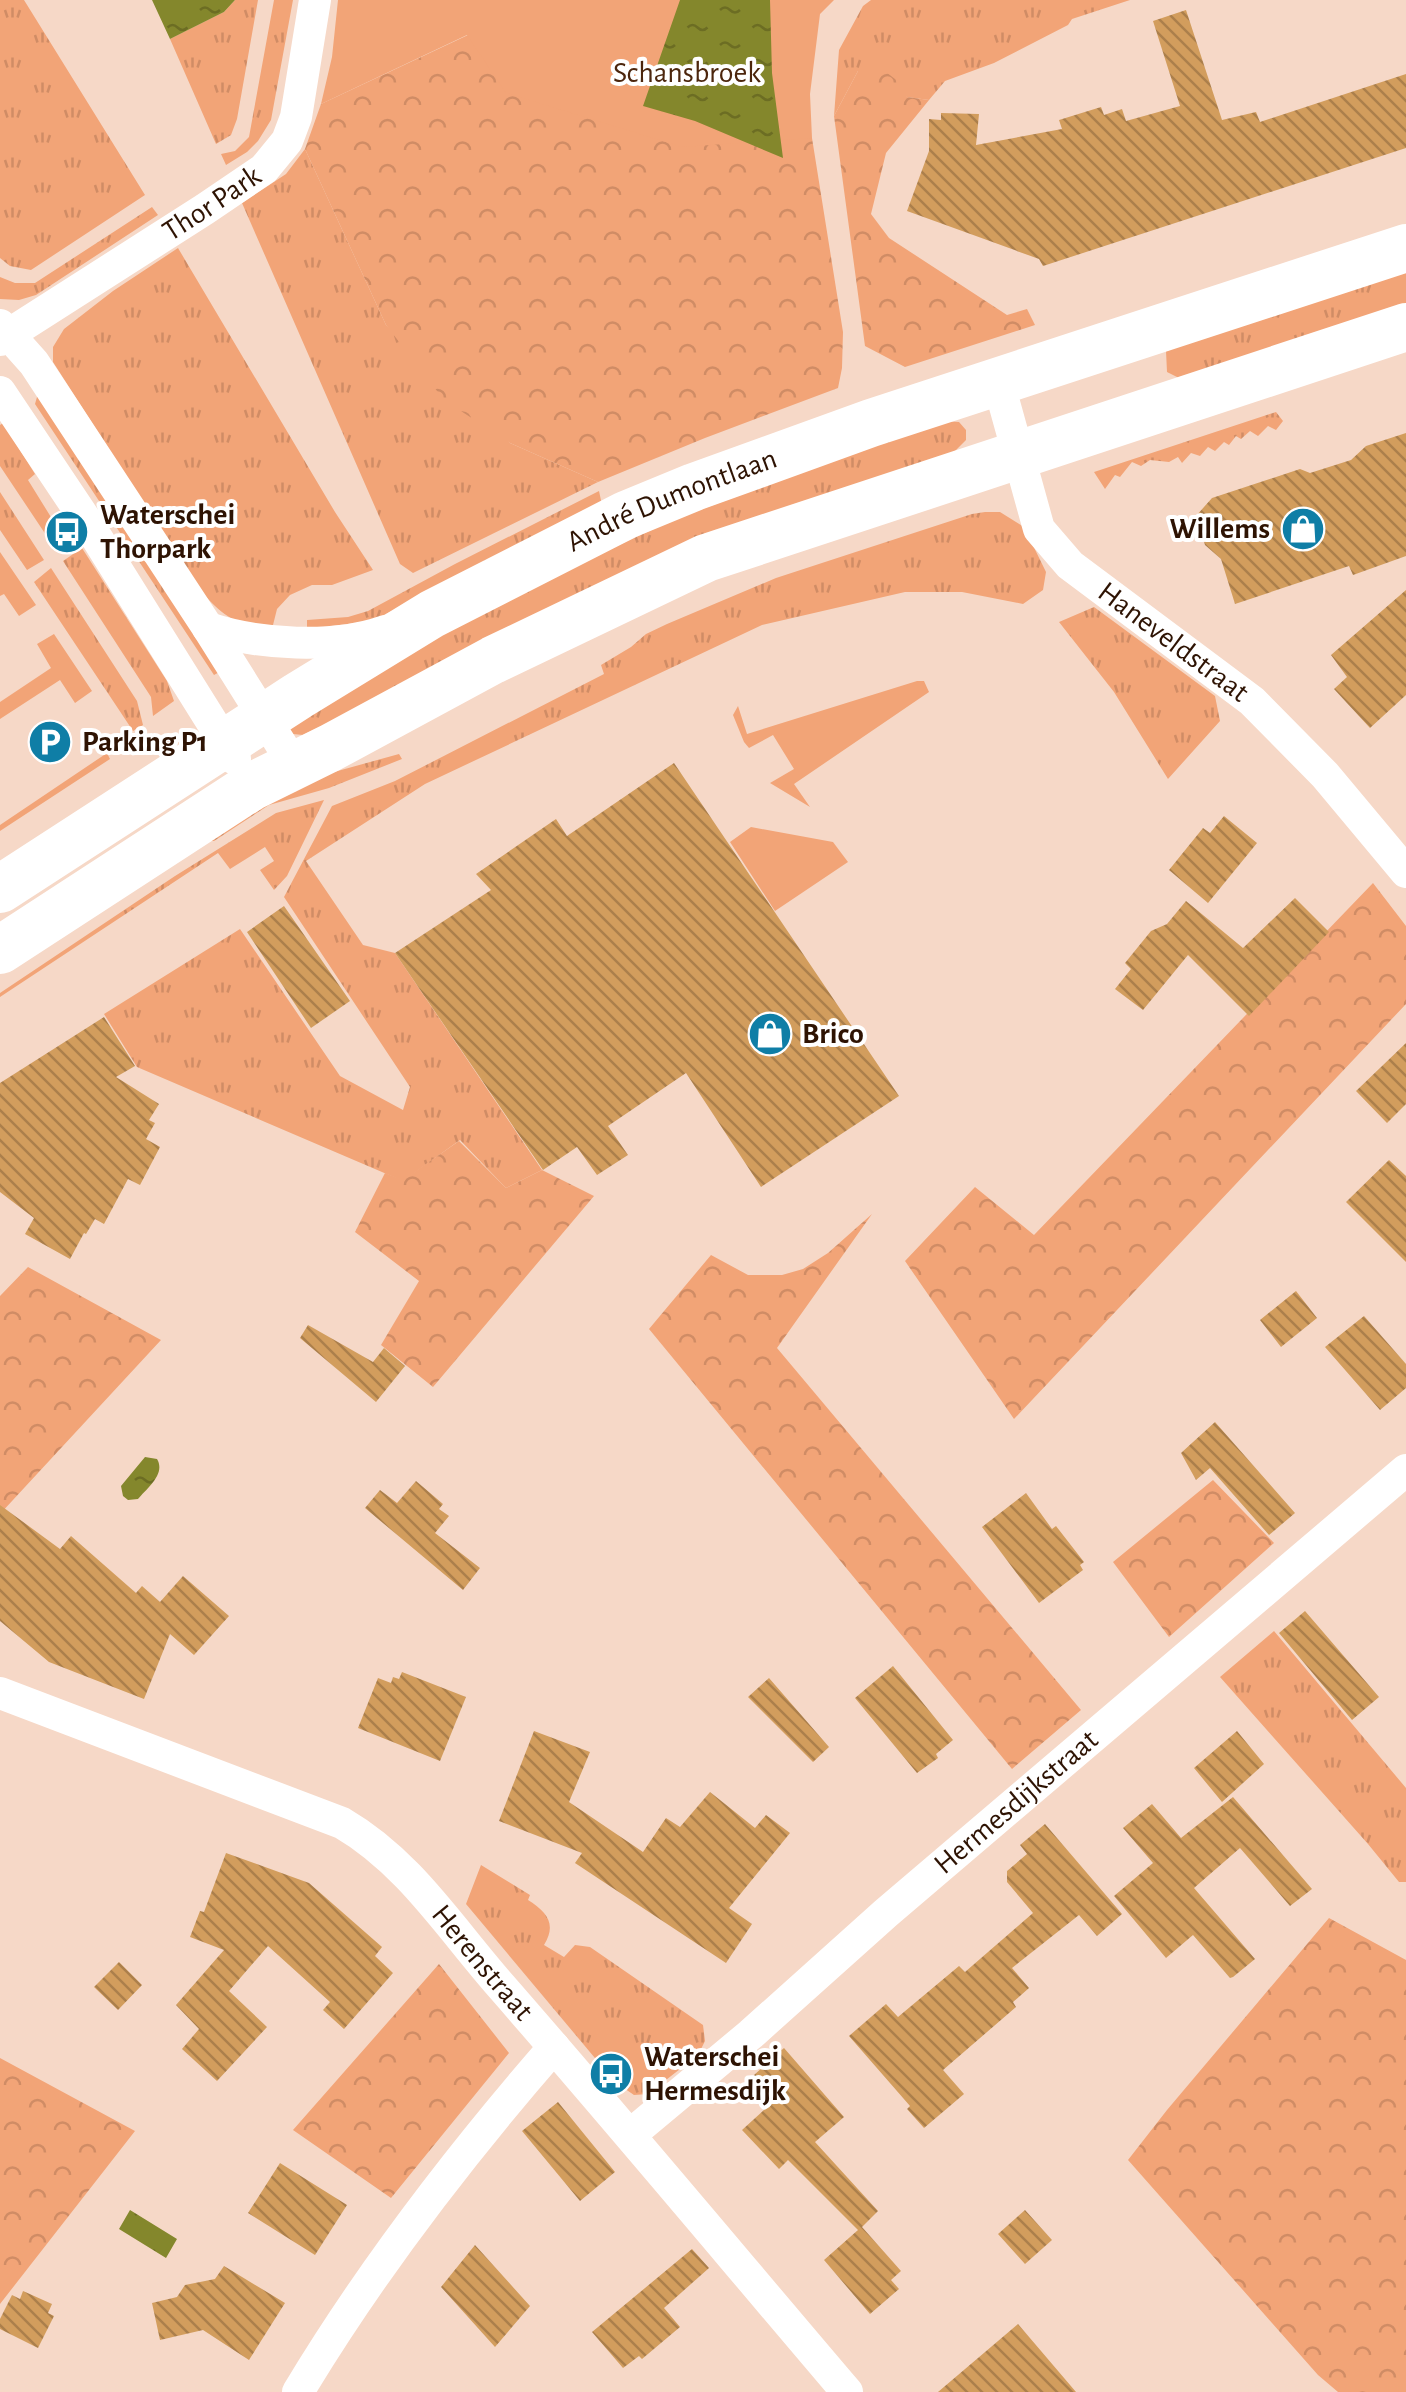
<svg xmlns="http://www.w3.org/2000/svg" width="1406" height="2392" viewBox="0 0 1406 2392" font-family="'Alegreya Sans',sans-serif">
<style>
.grass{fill:url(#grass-tufts)}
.forest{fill:url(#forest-crowns)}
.green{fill:#f2a477}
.water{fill:url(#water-ripples)}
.building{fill:url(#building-back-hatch)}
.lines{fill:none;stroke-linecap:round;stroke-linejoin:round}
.street{stroke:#fff;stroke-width:32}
.secondary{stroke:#fff;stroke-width:48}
.labels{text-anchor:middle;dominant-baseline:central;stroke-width:8;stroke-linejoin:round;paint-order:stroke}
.park-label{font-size:30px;fill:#4c260d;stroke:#fff}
.street-label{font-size:30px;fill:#2e1303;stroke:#fff}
.poi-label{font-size:30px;font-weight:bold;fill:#2e1303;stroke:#fff;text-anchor:start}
</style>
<defs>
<pattern id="grass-tufts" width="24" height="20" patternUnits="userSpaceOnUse" patternTransform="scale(2.5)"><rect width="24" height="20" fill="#f2a477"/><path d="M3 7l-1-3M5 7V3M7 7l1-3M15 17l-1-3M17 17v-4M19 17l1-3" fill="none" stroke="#d08c65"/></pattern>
<pattern id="forest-crowns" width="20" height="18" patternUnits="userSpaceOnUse" patternTransform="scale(2.5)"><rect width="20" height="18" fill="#f2a477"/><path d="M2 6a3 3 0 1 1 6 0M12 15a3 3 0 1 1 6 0" fill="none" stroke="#d08c65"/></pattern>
<pattern id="water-ripples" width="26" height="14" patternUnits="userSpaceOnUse" patternTransform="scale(2.5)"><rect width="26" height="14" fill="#84872c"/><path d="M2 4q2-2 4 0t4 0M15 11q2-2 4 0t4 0" fill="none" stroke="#6c6d23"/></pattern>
<pattern id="building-back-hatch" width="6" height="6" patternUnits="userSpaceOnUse" patternTransform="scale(2.5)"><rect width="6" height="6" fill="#d29d5d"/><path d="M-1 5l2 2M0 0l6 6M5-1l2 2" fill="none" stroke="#ab7f4b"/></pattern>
</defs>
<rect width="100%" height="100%" fill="#f6d8c7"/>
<path class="grass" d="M0,0H24L145,195L31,270L10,266L0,258Z
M235,0H258L237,119L231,135L216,144L170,39L224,12Z
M274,0H293L271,120L258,141L247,152L226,165L221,154L235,151L249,137Z
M871,0H1130L1072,19L1068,25L994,63L945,81L929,100L907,97L858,71L834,116L839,50L863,6Z
M305,149L386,325L510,443L598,482L413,573L400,564L242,203L286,174Z
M152,207L158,215L36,295L19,300L0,299V277L15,283H35Z
M178,248L335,512L373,570L332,585H312L290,595L277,609L272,629C234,626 222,615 197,587L53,362V347L64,329L113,291Z
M1406,265V306L1181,379L1167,372L1166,351Z
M41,395L223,670L214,675L35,404L37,397Z
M1276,412L1283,421L1276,430L1268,426L1258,436L1250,431L1241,439L1236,436L1229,445L1224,442L1215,451L1208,447L1200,456L1191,453L1182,463L1178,457L1169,462L1150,460L1141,466L1132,462L1120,477L1115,475L1105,489L1094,472Z
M942,421L959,422L966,430V440L955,451L410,683L303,735L293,734L288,728L475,612L675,519Z
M3,423L35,474L28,480L67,543L56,550L0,466V425Z
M599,491L602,505L372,621L307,629V620L348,617L368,611L455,564Z
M0,492L44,560L27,570L0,530Z
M985,512H1000L1024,527L1046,572L1043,590L1023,604L962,592H905L762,625L425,784L306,861L363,945L395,953L542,1170L506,1188L460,1140L403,1181L137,1067L104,1014L240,929L340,1076L403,1110L410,1087L284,897L332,806L395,781L604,674L601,665L631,647L646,634L667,624L776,578L972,514Z
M82,548L167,681L174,701L153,716L151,697L63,561Z
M51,568L137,701L143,725L133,731L34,582Z
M1094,607L1215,696L1220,721L1168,779L1114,692L1059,622Z
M399,754L402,759L329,788L269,805L214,841H207L250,804L334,772Z
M324,800L287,876L274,890L260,870L274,861L265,847L230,869L218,853L0,997V993L175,876L276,813Z
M1274,1631L1406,1788V1882H1399L1368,1844L1220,1677Z
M481,1865L530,1895L528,1900C547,1912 557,1924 544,1945L564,1957L575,1945L590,1947L703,2025L705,2041L698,2055L648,2094L634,2095L615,2082L466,1904Z"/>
<path class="forest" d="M468,35L688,136L812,138L843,332L842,368L838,388L705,438L598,482L510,443L444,400L386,325L305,149L321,104Z
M872,61L900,83L907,97L929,100L886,153L871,214L889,238L1007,315L1027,309L1035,325L905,367L865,346L834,116L858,71Z
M1373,883L1406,926V1004L1014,1419L905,1261L975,1187L1034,1235Z
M459,1141L506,1188L542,1170L594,1196L433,1387L381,1345L419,1281L355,1232L385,1173L403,1180Z
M872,1214L777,1348L1081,1710L1012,1769L649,1329L711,1255L748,1275H782L803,1269L828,1253Z
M28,1267L161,1340L0,1514V1296Z
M1213,1480L1274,1543L1169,1637L1113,1562Z
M1329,1918L1406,1960V2392H1338L1318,2375L1128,2160L1167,2110Z
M439,1964L509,2053L391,2198L293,2130Z
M0,2058L135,2131L0,2304Z"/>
<path class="green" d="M338,0H834L820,14L810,94L812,138L682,147L506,93L467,35L321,104L332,57Z
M0,552L36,605L19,616L4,594L0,596Z
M54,634L92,691L75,703L60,680L0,719V702L51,668L37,644Z
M917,681H924L929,692L794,784L810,807L770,783L794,769L773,735L749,748L744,742L733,715L738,706L747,734Z
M107,753L110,759L0,831V825Z
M751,827L833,842L848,862L775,911L730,842Z"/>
<path class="water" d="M152,0H235L224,12L170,39Z
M680,0H770L772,73L783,158L695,121L643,106Z
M145,1457L157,1459C166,1474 147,1488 138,1499L128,1500L123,1496L121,1486Z
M130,2210L177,2239L166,2258L119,2229Z"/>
<path class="building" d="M1186,10L1222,120L1256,112L1260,122L1406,74V148L1043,266L1039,259L907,211L929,151V119L941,120V113L979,114L976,145L1062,129L1059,120L1101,107L1104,115L1122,109L1126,121L1180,106L1153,21Z
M1406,433V556L1353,575L1349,566L1235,604L1221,559L1205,545L1196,516L1212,498L1300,469L1310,473L1351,460L1366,446Z
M1406,590V695L1370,728L1334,689L1347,677L1331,655Z
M674,763L899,1096L761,1187L686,1073L608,1126L628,1155L597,1175L577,1147L543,1170L395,953L491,890L476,874L556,819L567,836Z
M1224,816L1257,843L1208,903L1169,870L1203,828L1210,833Z
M1295,898L1329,932L1249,1016L1188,955L1143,1010L1115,989L1131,969L1125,963L1151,931L1167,924L1186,901L1243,948Z
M284,906L350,1001L311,1028L247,932Z
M104,1017L135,1066L116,1077L159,1104L149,1120L155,1123L146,1139L160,1147L140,1185L128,1179L104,1224L95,1219L86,1234L84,1233L70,1259L25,1234L34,1218L0,1192V1083Z
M1406,1043V1104L1387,1123L1356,1091Z
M1389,1160L1406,1176V1262L1346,1202Z
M1296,1291L1317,1318L1281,1347L1260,1320Z
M1364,1316L1406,1364V1388L1380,1410L1325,1347Z
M308,1325L373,1362L384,1348L405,1366L376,1402L300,1338Z
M1215,1422L1295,1513L1269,1535L1210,1468L1196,1480L1181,1453Z
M416,1481L443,1504L439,1509L449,1516L435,1533L480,1568L463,1590L365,1508L380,1490L397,1503Z
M1026,1493L1052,1529L1056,1526L1084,1562L1080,1565L1083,1570L1039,1603L982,1527Z
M0,1505L60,1549L71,1536L136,1593L142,1586L160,1602L183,1576L229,1616L194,1655L170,1634L144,1699L49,1662L0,1621Z
M1305,1611L1379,1697L1352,1720L1279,1633Z
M893,1666L953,1740L936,1754L938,1758L917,1773L855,1698Z
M402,1672L466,1697L440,1761L358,1728L378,1678L391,1683L393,1677L399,1679Z
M769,1678L829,1747L813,1762L748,1697Z
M534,1731L590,1752L569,1802L643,1852L666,1818L680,1827L710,1792L755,1828L766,1815L790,1833L729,1908L752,1924L726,1963L575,1863L582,1853L499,1821Z
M1237,1731L1264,1764L1222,1802L1194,1768Z
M1233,1797L1312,1889L1290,1906L1240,1848L1194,1888L1255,1959L1233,1977L1230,1978L1193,1935L1166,1958L1114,1896L1153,1863L1123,1828L1152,1804L1181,1838Z
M1045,1824L1122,1914L1097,1936L1079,1915L1012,1968L1029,1988L1013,2002L1016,2007L943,2070L964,2094L924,2128L907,2109L910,2106L849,2036L886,2004L898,2017L959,1966L965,1972L1033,1913L1007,1882V1871L1027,1854L1020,1845Z
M226,1853L309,1883L382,1947L375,1956L393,1973L344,2029L323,2010L330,2002L268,1946L229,1991L267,2027L217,2081L182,2049L199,2029L176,2005L224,1950L190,1937L200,1911L204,1912Z
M119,1962L142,1985L118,2010L94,1987Z
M784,2048L844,2117L815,2142L878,2211L862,2227L901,2271L891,2280L899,2289L870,2314L824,2260L858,2230L788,2160L779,2169L742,2130L775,2100L754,2075Z
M558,2102L615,2172L580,2201L522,2131Z
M280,2163L347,2205L315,2255L248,2213Z
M1025,2210L1052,2240L1025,2264L998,2234Z
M475,2245L530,2306L495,2347L441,2287Z
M692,2249L709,2268L664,2308L680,2327L642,2359L639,2356L623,2368L592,2332Z
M224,2266L285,2303L249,2360L203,2330L160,2340L152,2303L177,2297L185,2285L215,2279Z
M23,2291L52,2304L48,2313L54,2316L38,2348L0,2329V2319L12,2295L20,2299Z
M1018,2324L1076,2392H938Z"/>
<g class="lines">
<g class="street">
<path d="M0,325L34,363L208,628L294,765"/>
<path id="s1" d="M0,340L205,209L264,169L287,141L296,117L315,0"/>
<path id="s2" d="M998,381L1039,529L1070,565L1252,701L1325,775L1406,872"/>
<path d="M0,392L85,519L235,759"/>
<path d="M208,628C259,645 334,649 385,631"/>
<path id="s3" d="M0,1693L342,1823C409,1862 450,1928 501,1986C618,2120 732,2257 847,2392"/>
<path id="s4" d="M630,2135L751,2034L886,1913L1406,1470"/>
<path d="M298,2392C372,2269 460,2155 554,2047"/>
</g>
<g class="secondary">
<path id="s5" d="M0,889L298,696L432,614L626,515L694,487L871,423L1406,248"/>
<path d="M0,950L251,787L330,748L493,660L706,558L1406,327"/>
</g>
</g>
<defs>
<g id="shop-disc" transform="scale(2.25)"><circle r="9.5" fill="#0f7ea6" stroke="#fff"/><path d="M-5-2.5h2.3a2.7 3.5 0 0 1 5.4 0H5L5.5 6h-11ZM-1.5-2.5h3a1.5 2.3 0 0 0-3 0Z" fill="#fff"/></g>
<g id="bus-disc" transform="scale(2.25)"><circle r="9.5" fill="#0f7ea6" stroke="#fff"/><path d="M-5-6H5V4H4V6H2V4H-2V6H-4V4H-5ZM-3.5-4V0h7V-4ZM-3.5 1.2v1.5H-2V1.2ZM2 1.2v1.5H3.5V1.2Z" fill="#fff"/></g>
<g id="parking-disc" transform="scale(2.25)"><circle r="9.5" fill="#0f7ea6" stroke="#fff"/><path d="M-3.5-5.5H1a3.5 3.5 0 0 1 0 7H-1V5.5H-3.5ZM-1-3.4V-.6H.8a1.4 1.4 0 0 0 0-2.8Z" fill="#fff"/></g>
</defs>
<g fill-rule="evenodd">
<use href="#shop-disc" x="1303" y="529"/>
<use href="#bus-disc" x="67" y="532"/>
<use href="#parking-disc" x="50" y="742"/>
<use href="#shop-disc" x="770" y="1034"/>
<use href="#bus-disc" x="611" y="2074"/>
</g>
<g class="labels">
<g class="park-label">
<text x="687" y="73">Schansbroek</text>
</g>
<g class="street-label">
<text stroke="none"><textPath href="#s1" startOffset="252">Thor Park</textPath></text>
<text stroke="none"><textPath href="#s5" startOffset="778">André Dumontlaan</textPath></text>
<text stroke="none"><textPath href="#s2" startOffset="330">Haneveldstraat</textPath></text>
<text stroke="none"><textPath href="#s4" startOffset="510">Hermesdijkstraat</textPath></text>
<text stroke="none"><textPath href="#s3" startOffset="565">Herenstraat</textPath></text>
</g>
<g class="poi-label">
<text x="100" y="515">Waterschei<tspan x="100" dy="34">Thorpark</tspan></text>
<text x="1270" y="529" text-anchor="end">Willems</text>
<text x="82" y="742">Parking P1</text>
<text x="802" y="1034">Brico</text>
<text x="644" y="2057">Waterschei<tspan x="644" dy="34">Hermesdijk</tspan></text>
</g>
</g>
</svg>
